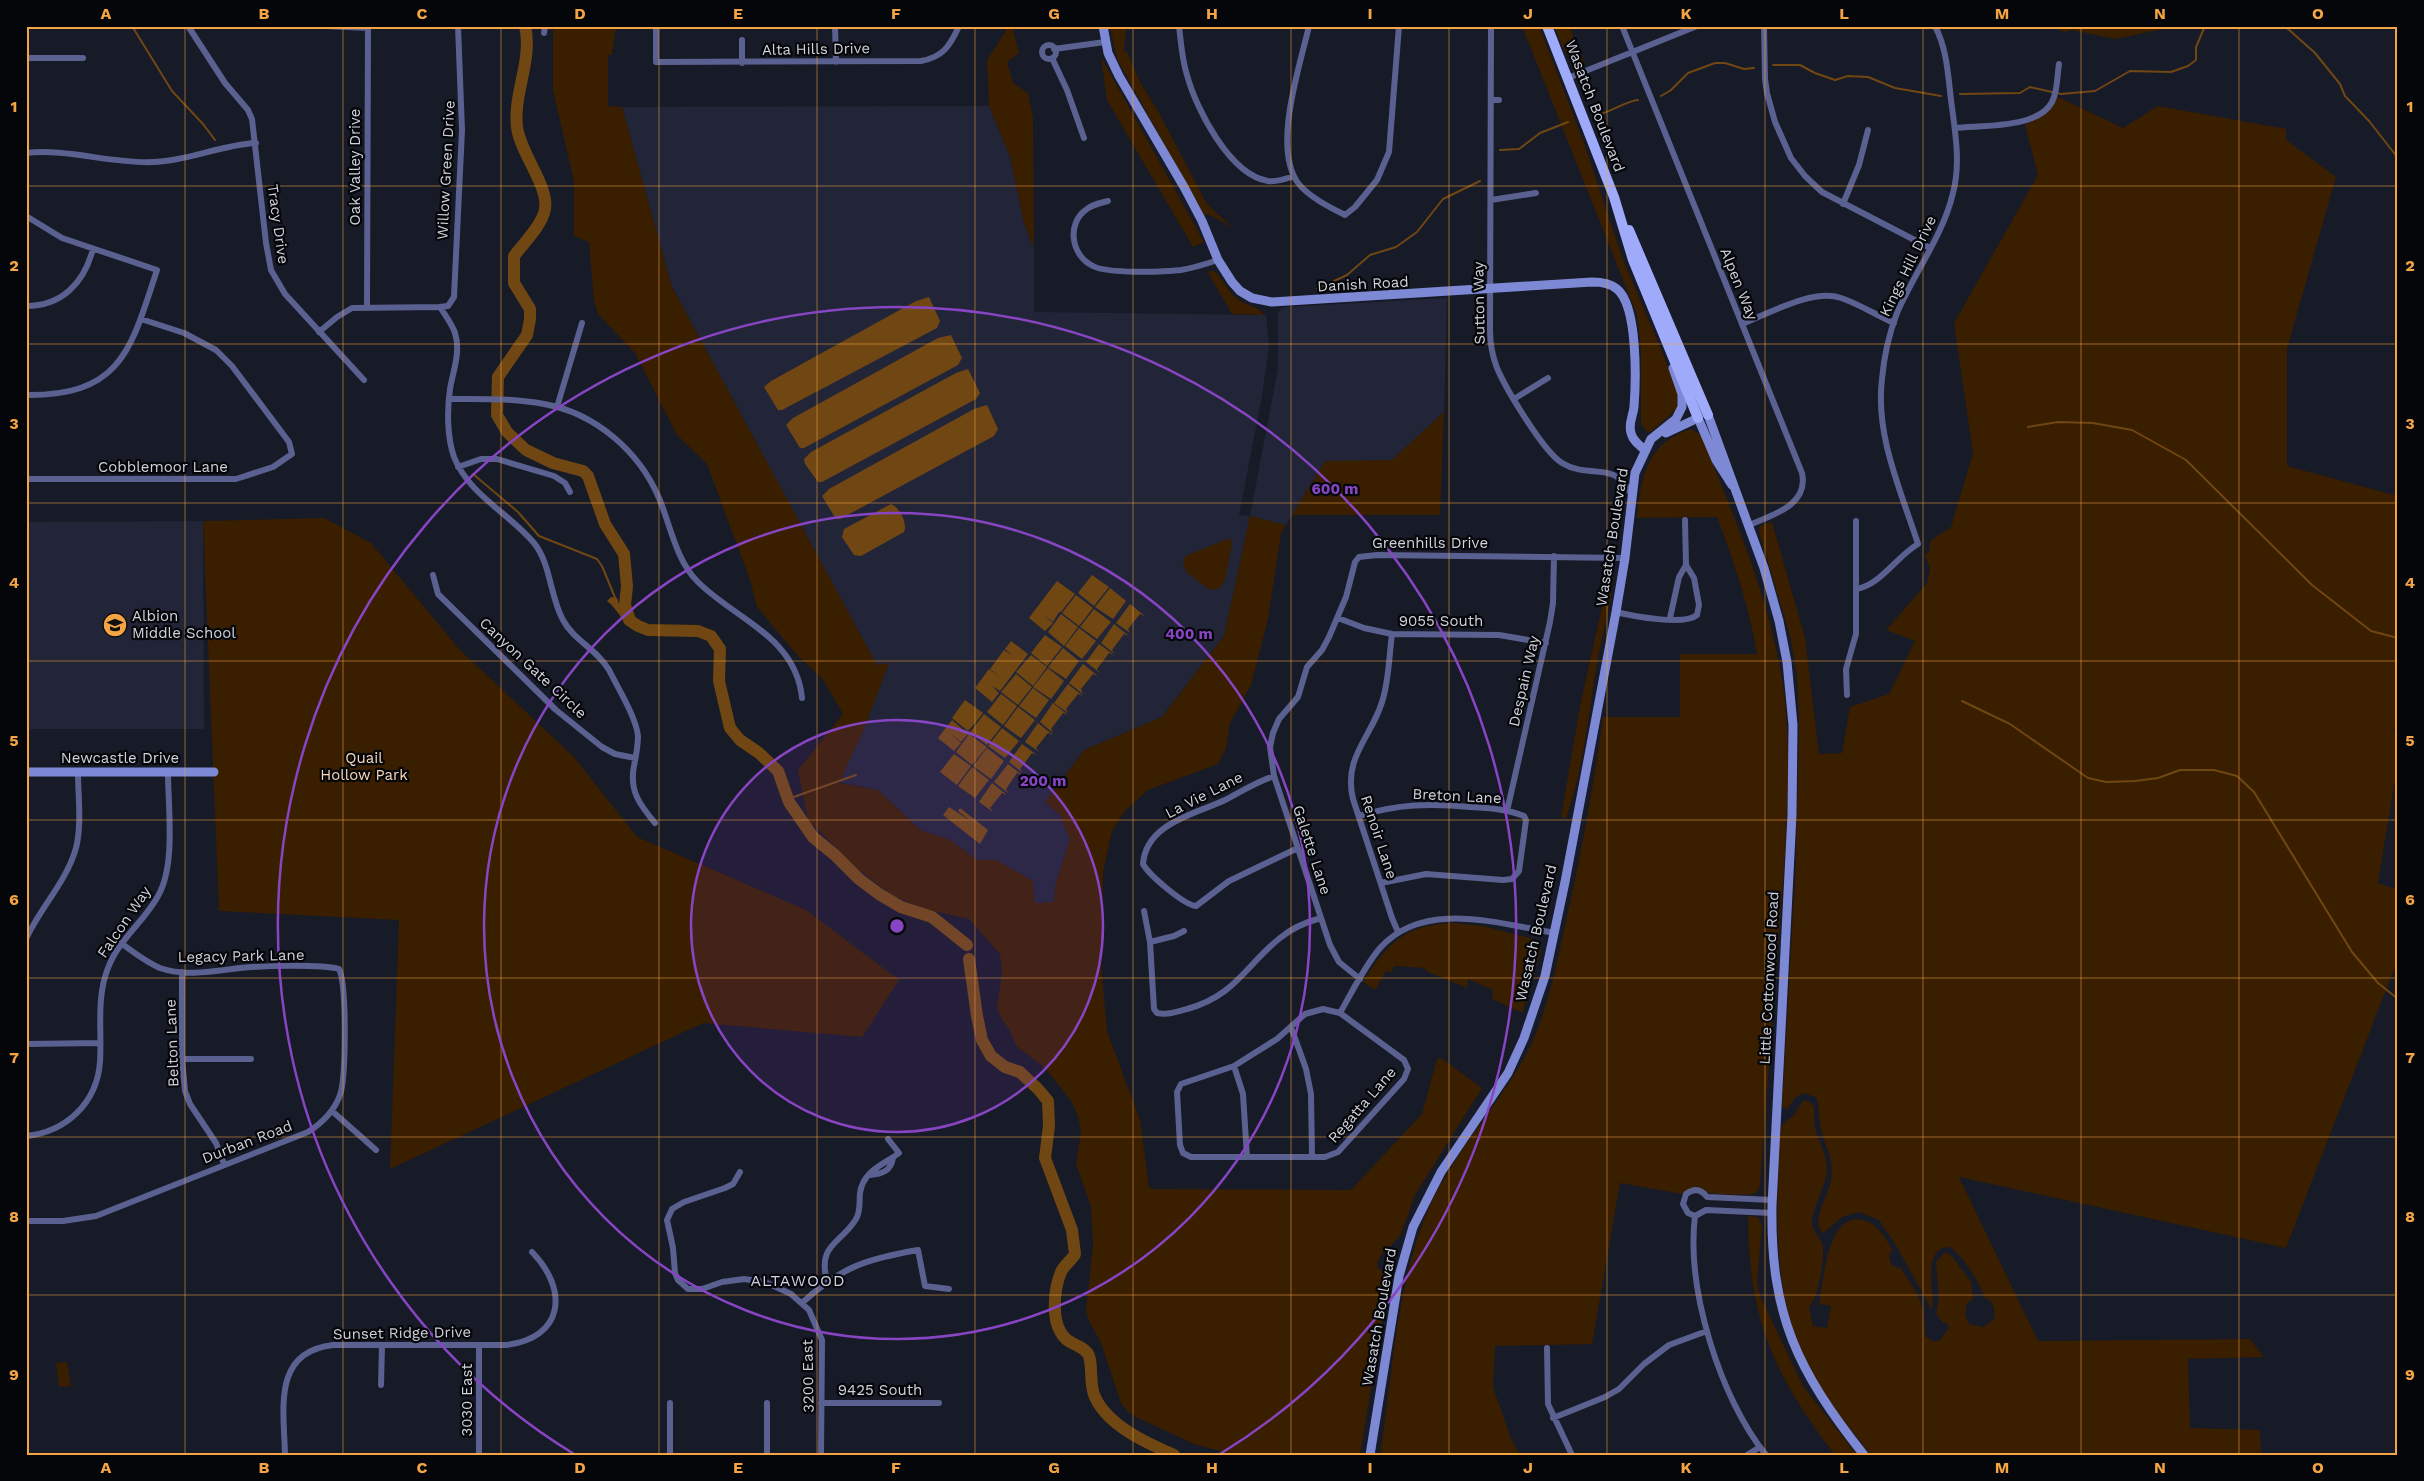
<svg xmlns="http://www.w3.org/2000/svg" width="2424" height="1481" viewBox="0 0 2424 1481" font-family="'Work Sans',sans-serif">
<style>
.built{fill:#222537}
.green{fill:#391e00}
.water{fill:#704712}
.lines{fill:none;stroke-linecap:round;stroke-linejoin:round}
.stream{stroke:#704712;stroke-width:2}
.river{stroke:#704712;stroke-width:12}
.street{stroke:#5a6190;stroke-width:6}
.secondary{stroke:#7e89d5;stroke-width:9}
.primary{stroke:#9fabfa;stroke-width:10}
.grid{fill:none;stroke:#f4a444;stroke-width:1;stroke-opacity:0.55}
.ring{fill:none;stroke:#8845c3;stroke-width:2.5}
.labels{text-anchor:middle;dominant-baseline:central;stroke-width:4.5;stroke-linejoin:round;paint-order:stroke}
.street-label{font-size:15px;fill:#d0d2db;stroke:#05060a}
.poi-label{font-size:15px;fill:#d0d2db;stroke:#05060a;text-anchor:start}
.park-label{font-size:15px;fill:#f9d9b9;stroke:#05060a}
.neighbourhood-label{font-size:16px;letter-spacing:1px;fill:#ced1e4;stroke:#05060a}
.centre{fill:#8845c3;stroke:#05060a;stroke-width:2.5}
.ring-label{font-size:15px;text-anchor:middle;font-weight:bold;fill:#8845c3;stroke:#05060a;stroke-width:4.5;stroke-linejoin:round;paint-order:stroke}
.neatline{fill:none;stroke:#f4a444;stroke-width:2}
.grid-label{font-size:16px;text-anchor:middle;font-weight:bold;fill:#f4a444}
</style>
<rect width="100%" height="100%" fill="#171a27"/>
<path class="built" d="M989,106L1010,157L1024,223L1034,249V312L1266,315L1269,346L1262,396L1239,515L1250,516L1278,368V312L1282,308L1287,307L1447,298L1444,412L1392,460L1325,462L1286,525L1250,517L1224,636L1162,717L1084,750L1045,802L1060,815L1070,839L1055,886L1054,903L1034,904L996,860H977L950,840L920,830L878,790L839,782L889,663L877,666L672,287L622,107Z
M203,521L204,729H26V522Z"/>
<path class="green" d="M553,26H616L612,55H608V106L622,107L672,287L877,665L889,663L864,729L839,783L878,790L920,830L950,840L977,860H996L1033,881L1034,903L1054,902L1055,886L1070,839L1060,815L1045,802L1084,750L1162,717L1224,636L1250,516L1286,525L1281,533L1268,619L1251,685L1230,723L1226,748L1218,764L1148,790L1125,811L1112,831L1103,873L1101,962L1107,1031L1140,1120L1149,1187L1152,1189L1351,1190L1422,1114L1437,1059L1441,1058L1482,1088L1415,1195L1400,1236L1382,1254L1377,1263L1378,1268L1388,1274L1389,1279L1360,1455H1235L1194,1444L1138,1418L1128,1412L1121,1403L1101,1343L1089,1321L1086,1311L1093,1244L1091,1207L1076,1164L1081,1131L1078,1117L1072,1102L1045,1068L1016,1046L1010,1030L1002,1020L997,1008L1002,973L1000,954L969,919L920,908L892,895L860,871L808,820L798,770L843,714L822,678L797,655L757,607L750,580L707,464L677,435L635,353L598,314L594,300L589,242L574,236V182L553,90Z
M1009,26H1012L1019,53L1007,62L1013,83L1028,93L1033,118L1034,249L1024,223L1010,157L989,106L987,60Z
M1110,26H1126L1124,52H1127L1140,82L1158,111L1207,204L1233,228L1208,214L1204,216L1117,59Z
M1522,26H1539L1584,143L1623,260L1665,359L1678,393L1677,409L1651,432L1646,431L1641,424V348L1637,315Z
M1554,26H1569L1585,64C1565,63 1561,43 1554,26Z
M2055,26H2178L2116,39L2071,30L2064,33Z
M1101,57L1204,242L1193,247L1107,100Z
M2058,97L2123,128L2158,106L2286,129V140L2336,177L2287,349V466L2398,496V718L2393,732L2398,734V761L2378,883L2398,890V959L2286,1248L1959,1177L2038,1341L2250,1339L2264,1357L2188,1359L2190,1428L2260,1430L2261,1455H1871C1852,1431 1832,1407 1816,1381C1771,1305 1776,1221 1780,1136L1781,1126L1795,1114L1802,1102L1806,1100C1809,1102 1813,1104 1814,1108C1815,1116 1813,1123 1816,1131C1820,1145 1830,1160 1826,1176C1823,1191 1814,1205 1812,1220C1811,1232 1822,1238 1823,1248C1824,1261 1818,1299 1809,1307L1813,1326L1827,1328L1831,1306L1819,1304C1824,1280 1827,1212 1863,1220C1875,1222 1887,1238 1892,1250L1889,1256L1891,1264L1897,1268L1900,1267C1919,1296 1924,1300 1925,1336L1932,1341H1939L1949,1328L1947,1323H1943L1936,1314L1939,1297L1936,1262L1945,1252L1952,1256L1971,1282L1973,1299L1967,1303L1965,1315L1969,1324L1984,1327L1994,1319C1995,1309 1994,1301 1984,1297C1983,1286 1960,1253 1950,1247C1920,1248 1936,1291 1932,1310L1897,1247L1879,1220L1859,1212L1852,1214L1842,1217L1823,1233C1811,1222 1826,1198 1830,1185C1836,1157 1824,1149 1820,1124C1818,1115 1820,1106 1816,1097L1803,1093L1795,1098L1787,1109L1782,1107L1796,861L1799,724L1797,674L1790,636L1759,532L1760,526L1772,522L1805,638L1819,754L1842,753L1850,707L1889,694L1915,641L1886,630L1927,583L1930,568L1925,556L1929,551L1930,541L1951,527L1973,453L1954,323L2038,175L2025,125L2045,114Z
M1207,271H1214C1224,279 1227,292 1240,301C1248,306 1259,306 1264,315L1232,314Z
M1444,412L1440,515H1292L1325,461L1392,460Z
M1691,429L1701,435C1733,514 1768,594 1782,679C1791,736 1788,795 1785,853L1760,1185C1759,1189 1757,1192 1753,1194C1747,1196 1716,1194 1710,1193C1698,1189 1693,1184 1682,1194L1620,1183L1592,1344L1495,1346L1493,1387L1511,1439L1520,1455H1380C1392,1380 1395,1302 1420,1231C1442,1164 1494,1114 1527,1053C1548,1012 1556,966 1566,921C1581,854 1594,786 1603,717H1680V654H1757C1749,606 1734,562 1717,517L1637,518C1641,478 1646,443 1691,429Z
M324,518L371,543L460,650L574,757L637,837L806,910L899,980L862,1037L703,1023L390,1169L399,920L219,911L203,521Z
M1227,539H1230L1232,544L1225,580L1220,588L1210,590L1186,572L1183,561L1186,556Z
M1611,566C1617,585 1602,636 1598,657C1589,709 1584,769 1566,818H1561L1580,706Z
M1454,923L1483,926L1538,940L1541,951L1522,1013L1492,999L1493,990L1468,979L1467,988L1426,971L1425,968L1394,966L1392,972L1386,971L1375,990L1363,982C1387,943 1406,924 1454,923Z
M1748,1216L1758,1217L1762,1225L1757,1282L1760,1296L1803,1386L1857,1455H1835C1774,1376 1748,1317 1748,1216Z
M67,1362L71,1386L59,1387L56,1363Z"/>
<path class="water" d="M929,297L940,321L937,328L782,410H778L764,387L771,381L916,301Z
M951,335L962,358L958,365L804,448H800L786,425L793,418L938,338Z
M968,369L980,393L976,399L822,482H818L805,464L804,459L811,452L956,373Z
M987,405L998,429L994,436L840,519H836L822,496L829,489L974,409Z
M891,504C899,507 908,523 904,532L861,556L854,555L842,537L844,529Z
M1092,575L1109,587L1094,606L1078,593Z
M1057,581L1075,594L1068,603L1060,597L1068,603L1061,612H1059L1053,622L1041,613L1053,623L1045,631L1029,618Z
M1110,588L1126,601L1113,619L1095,607Z
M1076,595L1093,608L1079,626L1062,613Z
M611,597L617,598L619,604L632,607L638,626C621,624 619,610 607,601Z
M1130,604L1145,616L1140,614L1128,629L1130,633L1116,623Z
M1094,609L1111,622L1097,639L1080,627Z
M1061,614L1078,627L1064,646L1048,632Z
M1114,624L1129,636L1124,634L1112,650L1115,654L1101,643Z
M1079,628L1096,641L1082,659L1065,646Z
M1045,635L1062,647L1047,666L1031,653Z
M1011,641L1028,654L1003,687L999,684L1003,687L1000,691L992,686L999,693L992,702L975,688L989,669L1001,678L990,669L1004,650L1012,655L1005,649Z
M1099,644L1114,655L1109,653L1097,669L1100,673L1086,662Z
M1063,648L1079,661L1066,679L1048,667Z
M1031,655L1047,667L1033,686L1016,672Z
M1083,664L1098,676L1093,674L1081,689L1083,694L1069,683Z
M1048,668L1064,681L1051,699L1033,687Z
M1016,674L1032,687L1018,705L1001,692Z
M1068,684L1083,696L1078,694L1066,709L1068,713L1054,703Z
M1033,688L1049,700L1036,718L1019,706Z
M1001,694L1017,706L1003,725L987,712Z
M965,700L983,713L976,722L964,713L976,722L968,731L952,718Z
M1053,703L1068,715L1063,713L1051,729L1053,733L1040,722Z
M1018,707L1035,720L1021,738L1004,726Z
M984,714L1001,727L987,745L970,732Z
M952,720L968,734L961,742L950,733L961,743L954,751L938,738Z
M1038,723L1053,735L1048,733L1036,748L1039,752L1025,742Z
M1002,728L1019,741L1005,758L988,746Z
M969,734L987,747L972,765L956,752Z
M1022,744L1037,755L1032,753L1020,769L1023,773L1009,762Z
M987,748L1004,761L991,779L973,766Z
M954,754L971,766L957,785L940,772Z
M1008,764L1022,775L1017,773L1006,789L1008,793L994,782Z
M972,767L989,780L975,798L958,786Z
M992,783L1007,795L1002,793L990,808L993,812L979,802Z
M949,807L972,822L958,811L960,808L988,830L980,844L943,815Z"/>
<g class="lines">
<path class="stream" d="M132,26L172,91L203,124L215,140
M2283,26H2292
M2287,28L2315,53L2340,84L2345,96L2369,121L2398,158
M1773,65H1800L1815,73L1835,80L1848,76L1868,77L1895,88L1941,96
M1960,94L2020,93L2030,87L2061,94L2095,91L2130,71L2171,72L2188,66L2196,60V47L2205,26
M1661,96L1671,90L1688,73L1715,63H1725L1744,69L1754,68
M1601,114C1612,111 1629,100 1638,100
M1500,150L1519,149L1540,133L1568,122
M1317,289L1347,275L1370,255L1396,247L1417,232L1443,199L1480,181
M2028,427L2058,422L2093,423L2132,430L2186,460L2312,585L2371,631L2398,638
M473,474L518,512L539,536L597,559L602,566L616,600
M1962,701L2010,724L2088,778L2106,782L2135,781L2158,778L2180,770H2214L2237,776L2254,792L2352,952L2378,983L2398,999
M788,799L856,775"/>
<path class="river" d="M525,26C533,60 513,93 517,127C520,153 549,186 545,209C543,224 523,244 514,256V283L530,309V319L527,335L498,377L497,415L507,432L526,450L553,463L583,471L588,476L605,524L624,554L627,586L625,605L629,620L638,626L648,630L698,631L711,636L720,649L719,681L730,728L740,740L759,753L778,771L789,802L813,837L835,855L859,879L879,894L901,907L932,917L967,945
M969,959L977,1016L982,1040L991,1056L1005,1067L1020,1072L1038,1089L1048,1101L1049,1126L1045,1158L1072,1230L1075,1254C1072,1260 1064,1265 1061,1272C1054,1289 1050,1323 1065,1338C1071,1345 1085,1346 1089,1356C1093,1368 1089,1384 1095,1397C1108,1426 1147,1443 1174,1455"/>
<path class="street" d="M188,26L225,83L248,110L252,119L266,243L271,270L285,294L364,380
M326,26L368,28
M656,26V62L921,61C943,57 950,46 959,26
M835,26L836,62
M1179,26C1181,43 1182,60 1187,75C1196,109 1230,175 1268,181C1277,182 1286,179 1294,176
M1309,26C1300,66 1272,147 1298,183C1309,197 1329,207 1345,215L1355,207L1377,180L1389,152L1399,26
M1491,26L1490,330C1490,343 1492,355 1497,368C1506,389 1543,451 1562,463C1590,480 1614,459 1631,494
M1622,26L1802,473C1809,505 1773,515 1749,525
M1764,26L1765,79L1767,93L1775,122L1791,158L1805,176L1822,192L1930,248
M1842,26H1856
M544,33L545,26
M742,40V63
M1042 52a7 7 0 1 1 14 0a7 7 0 1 1-14 0Z
M1054,49L1105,42
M26,58H83
M1052,58L1067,90L1084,138
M1568,78L1697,26
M1491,100H1499
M1955,128C1981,125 2038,129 2052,102C2058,91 2057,75 2059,64
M26,153C66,148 112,164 153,162C188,161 220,145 256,143
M1491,200L1536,193
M1108,201C1101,203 1093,204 1087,209C1066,223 1071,256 1093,266C1107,274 1164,272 1181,270C1193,268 1206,264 1218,260
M1843,204L1859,165L1868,130
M26,216L62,238L157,270C131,349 122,396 26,395
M26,306C62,306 84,283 93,249
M367,307L368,26
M440,307C445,315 452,324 455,333C461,352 453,371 450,389C447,410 447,437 454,457C469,495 509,513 534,543C551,564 550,597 563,620C574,641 597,649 609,670C618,688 636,717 638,736C638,746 636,756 634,766C629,791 640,805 655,823
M1742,324C1768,314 1813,288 1841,298C1859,304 1876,315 1894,323
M319,332L337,317L352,308L440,307L448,306L454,297L462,130L458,26
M450,399C481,399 513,398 544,404C595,413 639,451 659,498C670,524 676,560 697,581C734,619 796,636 802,698
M1514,399L1548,378
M557,407L582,323
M458,467L481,459H497L554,476L565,483L570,492
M26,479H236L273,467L292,454L289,442L232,366L216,350L184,333L141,319
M433,575L438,594L556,710L602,747L615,754L635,758
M1856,589C1881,585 1897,556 1918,544C1901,491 1875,435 1882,379C1884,356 1889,334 1897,313C1914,273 1943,236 1953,193C1961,163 1955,131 1951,100C1948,75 1947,49 1935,26
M1616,612C1632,616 1685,626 1697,615L1699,605L1694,578L1686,565L1685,520
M1338,618L1364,628L1392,634L1499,635L1546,643
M1670,618L1679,577L1686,565
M1392,634C1389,656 1389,681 1382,702C1371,738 1343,757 1353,799L1392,918L1398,932
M1847,695L1846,669L1856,634V521
M1274,776C1256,782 1242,791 1225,800C1196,814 1146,823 1143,864C1149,875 1184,905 1196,906L1229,881L1298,848
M1507,811L1550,622L1553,603L1554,556
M1359,816C1397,804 1431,803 1470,807C1489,808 1507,809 1524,816L1526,820L1519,871L1512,879L1503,880L1426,874L1381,883
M1144,911L1150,942L1154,1009L1157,1013C1168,1015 1177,1012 1187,1009C1235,996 1245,966 1280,938C1292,928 1306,922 1321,918
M26,939C40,908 67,881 76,848C82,824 78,796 78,772
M1150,942L1174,936L1184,931
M182,972V1059L185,1091L190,1104L216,1143L224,1164
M1360,979L1339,962L1330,945L1274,776L1270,747L1273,733L1279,719L1298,697L1307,667L1322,650L1329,637L1346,597L1355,562L1359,557L1377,555L1625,558
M1323,1009L1340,1013L1404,1060L1408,1069L1404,1079L1338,1152L1325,1157H1191L1183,1153L1180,1145L1177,1092L1181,1084L1234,1066L1277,1039L1305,1014Z
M1340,1013C1352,992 1364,967 1380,948C1424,899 1499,924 1555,933
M1291,1027L1306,1069L1311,1094L1312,1157
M26,1044L100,1043
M182,1059H251
M1234,1066L1243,1094L1247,1157
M332,1111L376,1150
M26,1136C66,1132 97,1103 100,1062C102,1030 96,998 108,968C119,939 144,922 158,896C176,865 168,808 168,772
M740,1172L733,1184L725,1188L684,1202L672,1209L667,1220L673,1248L675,1273L678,1280L688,1289H702L722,1282L744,1279L765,1282L791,1294L809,1310L822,1340L821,1455
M870,1175C882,1174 891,1171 893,1158
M1772,1213L1706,1210L1695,1216L1688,1213L1683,1204L1686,1194C1694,1188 1701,1189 1707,1197L1772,1200
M1695,1216C1686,1289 1720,1398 1766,1455
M26,1221H63L96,1216L308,1132C322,1123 334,1112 340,1095C346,1078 347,985 339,969C319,964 262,966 240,968C215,971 185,977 160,968C146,962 133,952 121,943
M827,1281C817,1244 841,1244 856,1219C861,1211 859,1202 860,1193C863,1170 885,1164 899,1153L888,1139
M802,1303C841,1267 866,1259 918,1250L925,1286L949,1289
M1547,1348L1548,1404L1572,1455
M381,1385L382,1345
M670,1403V1455
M767,1403V1455
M821,1403H939
M1553,1418L1605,1397L1619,1389L1644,1364L1669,1345L1707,1331
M285,1455C284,1409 272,1352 333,1345H506C564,1338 569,1290 532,1252
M479,1455V1345
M1747,1455L1760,1447"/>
<path class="secondary" d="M1103,26L1108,53L1119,76L1184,187L1202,221L1218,260L1232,282L1240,291L1252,298L1272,302L1592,282C1600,282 1610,283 1617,289C1638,306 1636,381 1634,407C1633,416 1628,424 1631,433C1633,441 1639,445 1645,450
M1708,415L1764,568L1779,621L1787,662L1793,725L1792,815L1772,1205C1770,1315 1797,1370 1864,1455
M1666,433L1698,418L1716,460L1732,485
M26,772H214
M1370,1455L1399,1276L1413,1227L1441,1172L1508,1073L1524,1038L1545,976L1565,882L1616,612L1625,558L1635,473L1651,439L1676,419L1682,407V394L1673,368"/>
<path class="primary" d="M1547,26L1614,197L1633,260L1698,418
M1629,230L1708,415"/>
</g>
<path class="grid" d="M185,26V1455M343,26V1455M501,26V1455M659,26V1455M817,26V1455M975,26V1455M1133,26V1455M1291,26V1455M1449,26V1455M1607,26V1455M1765,26V1455M1923,26V1455M2081,26V1455M2239,26V1455M26,186H2398M26,344H2398M26,503H2398M26,661H2398M26,820H2398M26,978H2398M26,1137H2398M26,1295H2398"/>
<circle cx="897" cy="926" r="206" fill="#8845c3" fill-opacity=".12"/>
<g class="ring">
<circle cx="897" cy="926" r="206"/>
<circle cx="897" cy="926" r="413"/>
<path d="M574 1454A619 619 0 1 1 1220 1454"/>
</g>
<defs>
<g id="school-disc" transform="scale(1.25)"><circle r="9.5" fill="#f4a444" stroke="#05060a"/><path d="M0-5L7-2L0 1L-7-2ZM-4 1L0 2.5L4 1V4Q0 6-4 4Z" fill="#111"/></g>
</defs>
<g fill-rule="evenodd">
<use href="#school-disc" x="115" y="625"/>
</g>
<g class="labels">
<g class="street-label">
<text transform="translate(816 49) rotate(-1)">Alta Hills Drive</text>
<text transform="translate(1595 106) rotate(69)">Wasatch Boulevard</text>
<text transform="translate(355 167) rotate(-90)">Oak Valley Drive</text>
<text transform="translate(446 170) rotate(-87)">Willow Green Drive</text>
<text transform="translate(278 224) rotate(82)">Tracy Drive</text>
<text transform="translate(1908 266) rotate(-64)">Kings Hill Drive</text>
<text transform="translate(1363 284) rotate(-3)">Danish Road</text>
<text transform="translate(1739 284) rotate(68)">Alpen Way</text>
<text transform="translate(1479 303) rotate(-91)">Sutton Way</text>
<text x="163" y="467">Cobblemoor Lane</text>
<text transform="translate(1612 537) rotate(-81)">Wasatch Boulevard</text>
<text x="1430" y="543">Greenhills Drive</text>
<text x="1441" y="621">9055 South</text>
<text transform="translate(533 668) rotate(43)">Canyon Gate Circle</text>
<text transform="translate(1524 681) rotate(-77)">Despain Way</text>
<text x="120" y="758">Newcastle Drive</text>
<text transform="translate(1204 795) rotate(-27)">La Vie Lane</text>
<text transform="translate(1457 796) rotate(3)">Breton Lane</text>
<text transform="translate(1379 837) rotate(72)">Renoir Lane</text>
<text transform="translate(1312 850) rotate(72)">Galette Lane</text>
<text transform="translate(124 922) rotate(-56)">Falcon Way</text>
<text transform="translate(1536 933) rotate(-77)">Wasatch Boulevard</text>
<text transform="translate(241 956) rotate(-1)">Legacy Park Lane</text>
<text transform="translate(1769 978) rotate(-87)">Little Cottonwood Road</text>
<text transform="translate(172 1043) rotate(-92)">Belton Lane</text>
<text transform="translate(1362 1105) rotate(-49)">Regatta Lane</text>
<text transform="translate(247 1142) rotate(-21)">Durban Road</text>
<text transform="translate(1379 1317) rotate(-80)">Wasatch Boulevard</text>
<text transform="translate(402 1333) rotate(-1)">Sunset Ridge Drive</text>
<text transform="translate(808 1376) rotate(-91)">3200 East</text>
<text x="880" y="1390">9425 South</text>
<text transform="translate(467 1400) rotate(-90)">3030 East</text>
</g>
<g class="poi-label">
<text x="132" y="616">Albion<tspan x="132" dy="17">Middle School</tspan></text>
</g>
<g class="park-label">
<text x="364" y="758">Quail<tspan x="364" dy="17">Hollow Park</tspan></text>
</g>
<g class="neighbourhood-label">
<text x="798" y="1280">ALTAWOOD</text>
</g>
</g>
<circle cx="897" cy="926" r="8" class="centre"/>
<g class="ring-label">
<text x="1335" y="494">600 m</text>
<text x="1189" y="639">400 m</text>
<text x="1043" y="786">200 m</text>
</g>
<rect width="2424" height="1481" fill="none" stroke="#05060a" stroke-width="55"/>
<rect x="28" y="28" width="2368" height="1426" class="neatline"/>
<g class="grid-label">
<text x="106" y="19">A</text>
<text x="264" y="19">B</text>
<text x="422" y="19">C</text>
<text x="580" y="19">D</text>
<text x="738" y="19">E</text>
<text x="896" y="19">F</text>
<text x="1054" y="19">G</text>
<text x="1212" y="19">H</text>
<text x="1370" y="19">I</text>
<text x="1528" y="19">J</text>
<text x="1686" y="19">K</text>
<text x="1844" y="19">L</text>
<text x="2002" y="19">M</text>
<text x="2160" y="19">N</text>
<text x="2318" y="19">O</text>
<text x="14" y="112">1</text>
<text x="2410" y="112">1</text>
<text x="14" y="271">2</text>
<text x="2410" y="271">2</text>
<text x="14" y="429">3</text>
<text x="2410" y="429">3</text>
<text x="14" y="588">4</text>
<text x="2410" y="588">4</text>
<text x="14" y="746">5</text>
<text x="2410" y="746">5</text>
<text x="14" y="905">6</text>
<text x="2410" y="905">6</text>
<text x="14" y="1063">7</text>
<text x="2410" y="1063">7</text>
<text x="14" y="1222">8</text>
<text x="2410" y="1222">8</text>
<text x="14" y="1380">9</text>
<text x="2410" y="1380">9</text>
<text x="106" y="1473">A</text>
<text x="264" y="1473">B</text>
<text x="422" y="1473">C</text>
<text x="580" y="1473">D</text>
<text x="738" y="1473">E</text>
<text x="896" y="1473">F</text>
<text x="1054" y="1473">G</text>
<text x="1212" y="1473">H</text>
<text x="1370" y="1473">I</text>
<text x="1528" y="1473">J</text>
<text x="1686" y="1473">K</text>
<text x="1844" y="1473">L</text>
<text x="2002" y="1473">M</text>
<text x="2160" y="1473">N</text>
<text x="2318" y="1473">O</text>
</g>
</svg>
